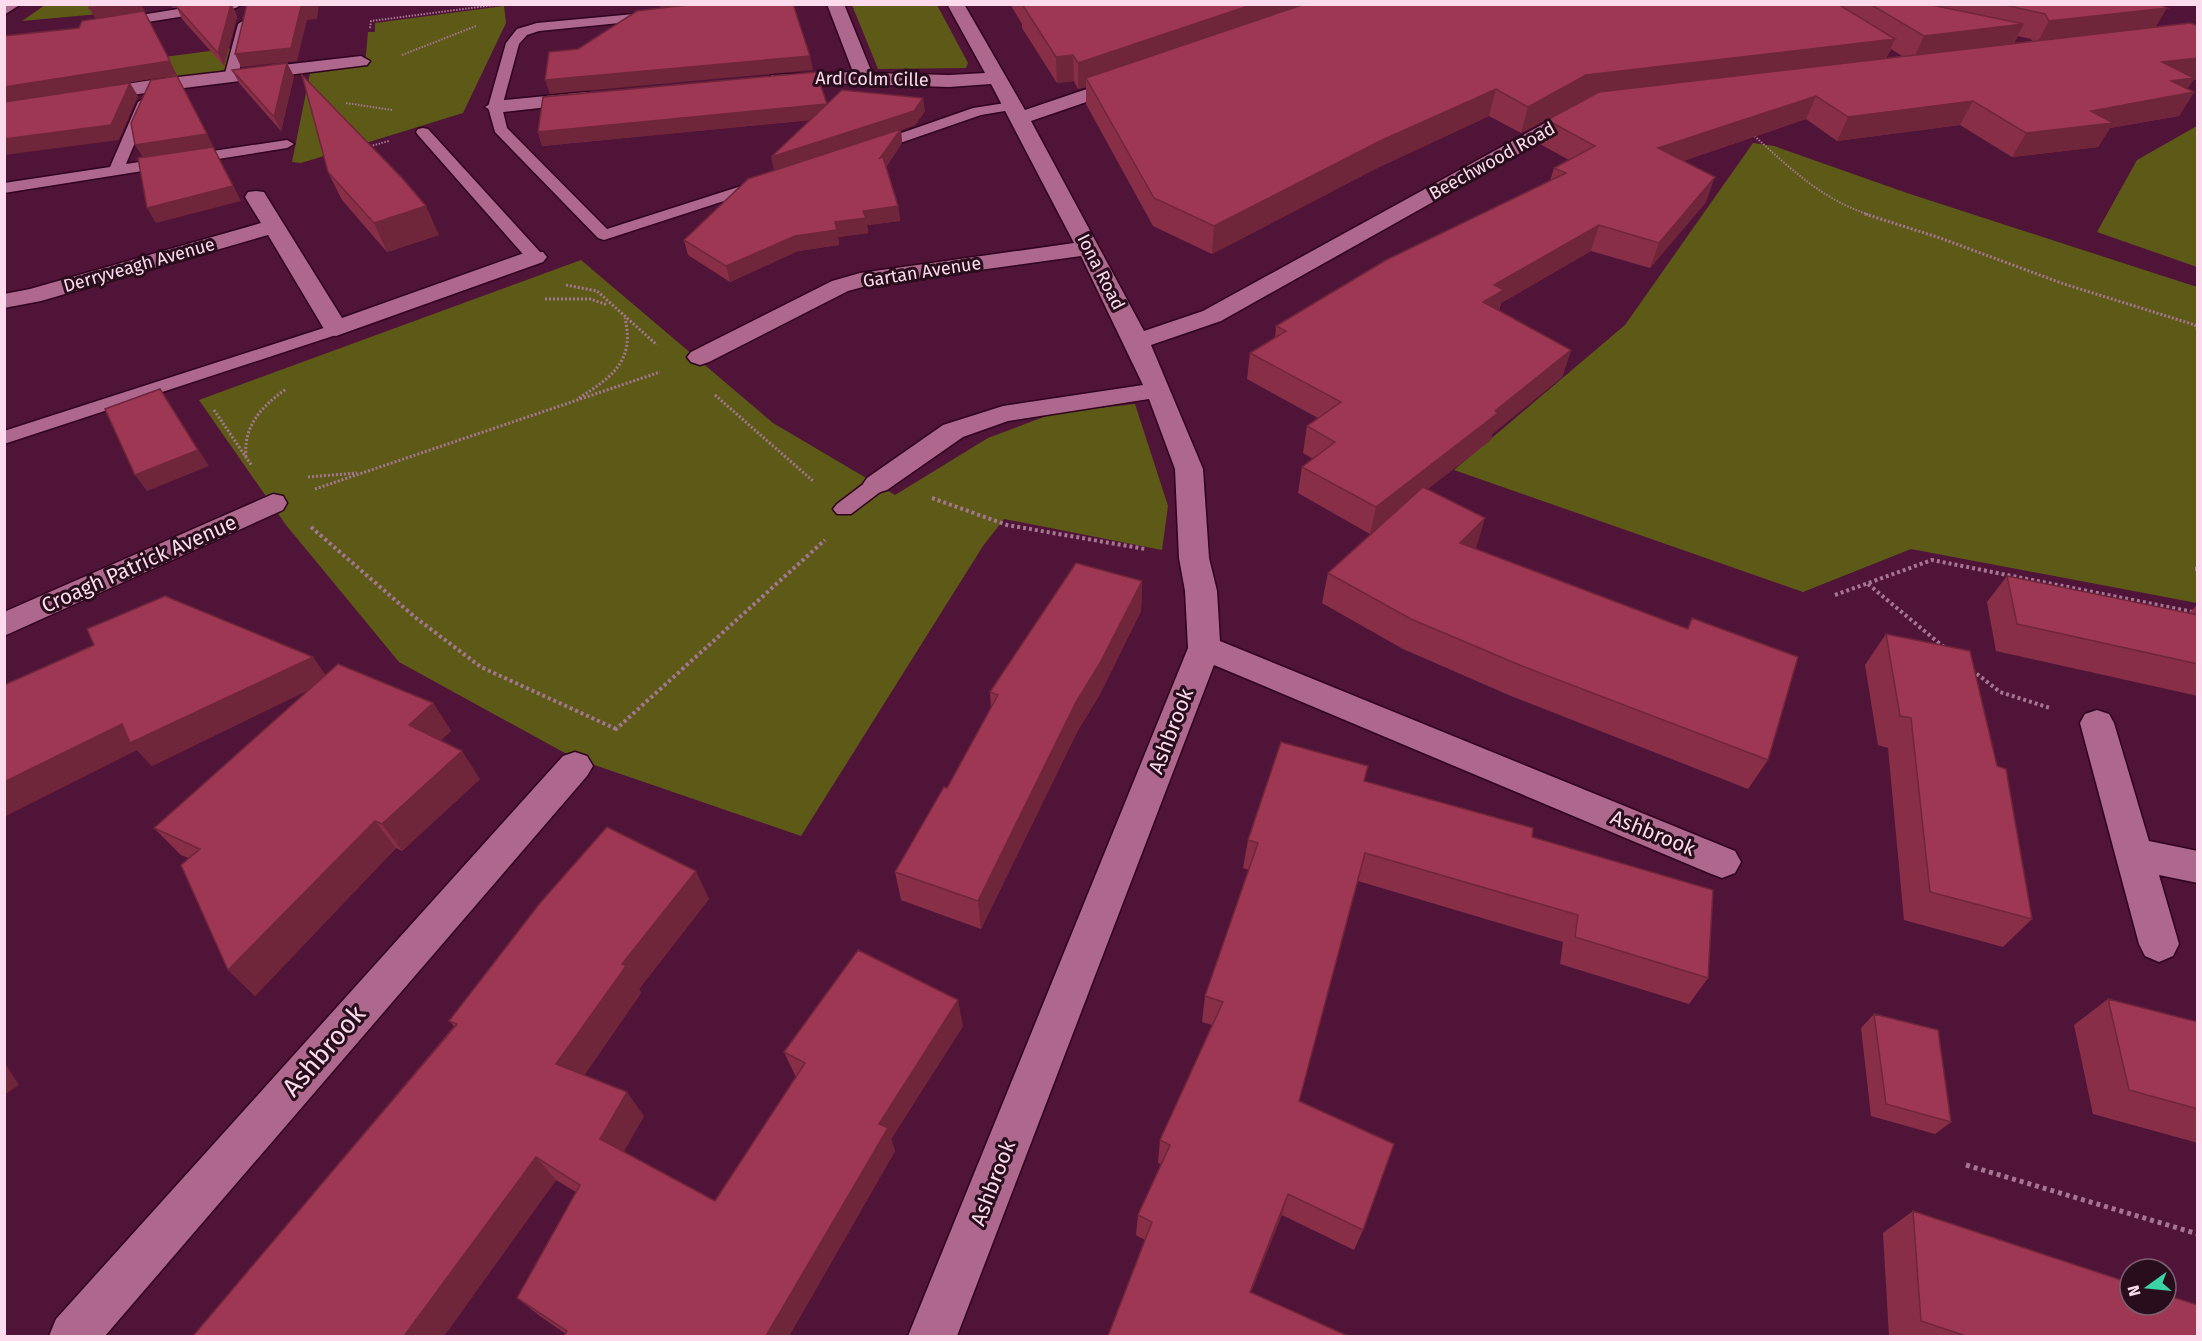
<svg xmlns="http://www.w3.org/2000/svg" width="2202" height="1341" viewBox="0 0 2202 1341" font-family="'Fira Sans',sans-serif">
<style>
.green{fill:#5d5a18}
.lines{fill:none;stroke-linecap:round;stroke-linejoin:round}
.lane-casing{stroke:#2f031f;stroke-width:3}
.street-casing{stroke:#2f031f;stroke-width:3}
.secondary-casing{stroke:#2f031f;stroke-width:3}
.path-far3{stroke:#a57691;stroke-width:2;stroke-dasharray:1.5 1.5;stroke-linecap:butt}
.path-far2{stroke:#a57691;stroke-width:3;stroke-dasharray:2 2;stroke-linecap:butt}
.path-far1{stroke:#a57691;stroke-width:4;stroke-dasharray:3 3;stroke-linecap:butt}
.path{stroke:#a57691;stroke-width:5;stroke-dasharray:4 4;stroke-linecap:butt}
.lane{fill:#ae688d;fill-rule:evenodd}
.street{fill:#ae688d;fill-rule:evenodd}
.secondary{fill:#ae688d;fill-rule:evenodd}
.wall{fill:#882f47;fill-rule:evenodd}
.shaded-wall{fill:#6f263a}
.building{fill:#9e3753;stroke:#6f263a;stroke-width:1.5}
.labels{text-anchor:middle;dominant-baseline:central;stroke-width:6;stroke-linejoin:round;paint-order:stroke}
.far-street-label{font-size:18px;fill:#fcdcec;stroke:#280d1c}
.street-label{font-size:21px;fill:#fcdcec;stroke:#280d1c}
.near-street-label{font-size:26px;fill:#fcdcec;stroke:#280d1c}
</style>
<rect width="100%" height="100%" fill="#511439"/>
<path class="green" d="M45,5H107L99,14L22,21Z
M852,5H937L968,63L966,68L878,69Z
M504,6L506,23L463,113L301,163L292,162L310,73L365,66L368,32H375V23Z
M233,48L227,71L81,90L126,62Z
M2197,126V267L2097,232L2137,160Z
M1753,143L1774,146L1907,193L2197,287V603L1911,549L1803,592L1454,470L1625,325Z
M581,260L773,423L895,495L988,438L1054,413L1135,404L1168,506L1162,550L1004,519L983,546L801,836L574,758L399,662L286,525L199,400Z"/>
<g class="lines">
<g class="lane-casing">
<path id="lane" d="M209,4H242L236,8L116,27L110,23L116,19Z
M656,12L662,16L660,19L539,31L527,35L519,44L502,107L507,128L607,229L757,181H767L770,184L767,187L604,240L598,238L495,132L488,107L506,43L517,29L537,23Z
M244,20L250,24L238,77L231,81L226,80L224,77L238,24Z
M145,98L152,102L126,164L287,140L294,144L287,148L4,193V183L110,167L138,102Z
M1012,102L1017,103V109L981,115L877,151L872,152L865,148L867,145L973,108Z
M423,128L428,129L541,253L543,257L541,261H529L418,135L416,132L418,129Z
M336,324L342,325L345,329L342,333L4,444V431Z
M877,477L884,479L887,484L884,489L851,514H837L833,509L837,504L870,479Z"/>
</g>
<g class="street-casing">
<path id="street" d="M827,4H844L872,73L949,75L985,73L947,4H964L1025,110L1122,77H1136L1138,81L1136,85L1031,121L1144,331L1203,311L1574,107H1588L1591,111L1588,115L1221,321L1151,345L1203,469L1209,558L1217,591L1220,641L1735,851L1741,862L1735,873L1722,878L1709,873L1214,665L957,1336H908L1188,648L1185,591L1179,558L1175,469L1149,399L1008,421L963,437L887,490L877,493L867,490L863,484L867,478L943,425L1003,406L1143,385L1081,256L870,285L848,291L709,362L700,365L691,362L687,357L691,352L832,281L860,273L1074,243L991,84L949,87L823,83L765,85L763,81L772,75L853,72Z
M361,56L370,61L367,65L152,92L4,115V103L152,80Z
M586,92L593,94L596,98L593,102L495,113L485,107L495,101Z
M256,191L264,192L267,197L342,318L527,252H543L547,257L543,262L336,336L327,334L324,329L268,235L41,301L4,308V294L30,289L261,223L245,197L248,192Z
M273,494L283,496L287,503L283,510L4,636V612Z
M2097,710L2109,714L2114,723L2149,841L2198,851V883L2159,875L2179,944L2173,956L2159,962L2145,956L2139,944L2080,723L2085,714Z
M575,752L587,756L593,766L587,776L105,1336H49L56,1319L563,756Z"/>
</g>
<g class="secondary-casing">
<path id="secondary" d="M4,4H21L4,15Z"/>
</g>
<path class="path-far3" d="M370,28L371,21L494,5
M402,55L476,26
M346,103L392,110
M1752,134C1789,167 1822,200 1870,215
M367,147L389,141"/>
<path class="path-far2" d="M1865,214L1940,238L2064,284L2195,325L2198,331
M566,285L597,291L657,345
M545,299H590L608,305
M715,395L813,481
M579,398C612,377 635,361 625,318
M214,410L252,466
M246,457C243,426 262,406 286,389
M308,477L357,473
M315,489L660,372"/>
<path class="path-far1" d="M932,498L1007,525L1145,549
M311,527L416,618L481,667L616,729
M2195,569H2198
M1868,584L1945,648
M1835,595L1932,560L2198,613
M1972,670L2000,692L2050,708
M615,730L825,540"/>
<path class="path" d="M1966,1165L2198,1234"/>
<use href="#lane" class="lane"/>
<use href="#street" class="street"/>
<use href="#secondary" class="secondary"/>
</g>
<path class="wall" d="M170,4H232L237,17L224,66L182,19L177,8H173Z
M1010,4H2159L2156,26H2198V79L2193,80L2187,89L2194,92L2179,116L2110,128L2098,147L2012,157L1960,125L1837,141L1806,119L1683,161L1706,202L1650,268L1591,251L1501,303L1499,311L1571,350L1562,377L1492,434L1491,440L1427,489L1476,549L1687,629L1692,618L1768,760L1748,789L1511,696L1403,649L1322,603L1328,573L1379,527L1370,534L1298,493L1302,467L1313,459L1303,453L1307,426L1318,418L1247,379L1250,353L1275,338L1276,326L1550,181L1554,168L1569,160L1540,144L1547,120L1580,102L1521,133L1489,116L1375,169L1212,254L1153,226L1086,104V87L1078,89L1074,81L1057,83L1022,28V24ZM2018,36L2031,39L2032,41L2014,43ZM1891,49L1902,56L1886,58Z
M232,70L294,76L281,131L239,83Z
M827,104L925,111L915,125L901,130L902,143L886,167L898,206L900,221L867,225L868,233L838,237L839,245L798,251L730,282L688,255L684,240L774,170L811,120L542,146L538,132Z
M328,172L439,235L387,252L342,200Z
M2007,576L2189,613L2198,604V696L1996,651L1987,602Z
M1142,581L1141,611L1100,694L1077,732L981,929L901,900L895,872L947,788L991,708L990,692Z
M1886,634L2032,919L2003,947L1904,920L1888,748L1878,745L1865,665Z
M94,645L325,675L433,703L451,731L441,740L480,779L402,851L396,848L255,996L228,970L189,858L181,855L154,828L308,690L152,766L137,750Z
M1364,781L1532,837L1708,978L1689,1004L1560,964L1563,942L1358,881L1299,1101L1363,1230L1354,1250L1282,1215L1108,1336L1145,1240L1136,1235L1138,1215L1161,1164L1158,1163L1160,1140L1212,1025L1202,1022L1205,996L1249,870L1243,868L1248,840Z
M709,899L639,989L641,993L584,1075L644,1116L623,1152L715,1201L796,1077L784,1052L963,1026L891,1139L895,1151L789,1336H564L566,1334L540,1316L517,1298L576,1192L556,1180L444,1336H193L454,1026L449,1021Z
M2108,999L2198,1022V1143L2093,1114L2074,1025Z
M1874,1014L1951,1122L1935,1134L1871,1116L1861,1028Z
M1913,1211L2198,1336H1889L1883,1233Z"/>
<path class="shaded-wall" d="M111,4H141L177,75L4,103V87L97,21L89,8Z
M171,4H195L173,8Z
M231,4L237,17L224,66L218,53Z
M311,4H319L317,19L307,20L297,61L241,67L235,54L301,7Z
M659,4H692L661,10Z
M1254,4H1325L1086,78V87L1078,89V63Z
M2167,8L2152,33L2035,47L2049,21Z
M2024,24L2010,49L1912,62L1924,36Z
M1895,39L1883,65L1579,102L1521,133L1528,107L1586,75Z
M1073,55L1074,81L1057,83L1056,57Z
M810,56L813,70L550,94L545,80Z
M2198,58V79L2193,80L2184,94L2194,92L2179,116L2110,128L2098,147L2012,157L2026,133L2091,111L2162,62Z
M287,63L294,76L281,131L274,117Z
M130,83L138,96L119,140L4,155V139Z
M1496,89L1489,116L1375,169L1212,254L1214,226L1380,141Z
M185,90L241,201L156,223L147,208L144,159L135,145Z
M1816,96L1806,119L1650,172L1658,148Z
M923,98L925,111L915,125L901,130L902,143L882,172L774,171L771,157Z
M1973,101L1960,125L1837,141L1848,117Z
M827,104L830,118L542,146L538,132Z
M1715,177L1706,202L1650,268L1659,243Z
M426,206L439,235L387,252L374,223Z
M898,206L900,221L867,225L868,233L838,237L839,245L798,251L730,282L726,266L795,236L835,222L863,211Z
M1599,225L1591,251L1501,303L1497,316L1483,302L1494,285Z
M1571,350L1562,377L1492,434L1491,440L1370,534L1376,507Z
M160,389L209,466L147,491L135,475Z
M1485,518L1476,549L1451,574L1460,543Z
M1142,581L1141,611L1100,694L1077,732L981,929L978,901L1076,702Z
M313,657L329,680L152,766L137,750L4,817V782L122,724Z
M433,703L451,731L427,753L409,725Z
M462,751L480,779L402,851L382,824Z
M375,821L396,848L255,996L228,970Z
M696,871L709,899L639,989L641,993L575,1089L556,1064L622,964Z
M958,1000L963,1026L891,1139L895,1151L789,1336H766L879,1124Z
M4,1062L19,1085L4,1095Z
M627,1092L644,1116L618,1162L600,1139Z
M536,1157L556,1180L444,1336H404Z
M1288,1194L1282,1215L1244,1310L1250,1292Z"/>
<path class="building" d="M91,4H111L89,8Z
M183,4H231L218,53L176,6Z
M247,4H311V6L301,7L291,48L235,54Z
M793,4L810,56L545,80L549,52L578,49L637,11L695,4Z
M1022,4H1254L1078,63L1073,55L1056,57Z
M1305,4H1838L1895,39L1586,75L1528,107L1496,89L1380,141L1214,226L1154,198L1086,78Z
M1870,4H1927L2024,24L1924,36Z
M2000,4H2159L2167,8L2049,21L2045,14Z
M144,11L170,61L4,87V36L79,28L82,21Z
M2190,23L2198,26V58L2162,62L2194,78L2171,81L2194,92L2091,111L2113,123L2026,133L1973,101L1848,117L1816,96L1658,148L1715,177L1659,243L1599,225L1494,285L1504,290L1483,302L1571,350L1495,411L1498,413L1376,507L1302,467L1335,442L1307,426L1341,402L1250,353L1286,331L1276,326L1386,260L1566,173L1554,168L1595,146L1547,120L1599,92Z
M287,63L274,117L232,70Z
M816,72L827,104L538,132L543,97Z
M302,75L403,179L426,206L374,223L328,172Z
M177,76L207,134L135,145L131,123L151,80Z
M130,83L111,125L4,139V102Z
M842,90L923,98L914,111L771,157Z
M901,129L880,158L883,157L898,206L863,211L866,218L835,222L837,230L795,236L726,266L684,240L748,179Z
M213,147L233,186L147,208L138,158Z
M160,389L198,450L135,475L105,409Z
M1423,487L1485,518L1460,543L1688,629L1692,618L1798,657L1768,760L1522,666L1411,619L1328,573Z
M1076,563L1142,581L1100,663L1076,702L978,901L895,872L944,787L947,788L998,695L990,692Z
M2007,576L2198,615V664L2017,624Z
M165,596L313,657L130,743L122,724L4,782V685L94,645L87,629Z
M1886,634L1970,651L1997,766L2006,769L2032,919L1930,892L1911,718L1900,716Z
M338,664L433,703L409,725L462,751L382,824L375,821L228,970L181,865L200,849L154,828Z
M1281,742L1368,766L1364,781L1533,828L1532,837L1713,890L1708,978L1575,937L1578,915L1365,853L1299,1101L1394,1144L1363,1230L1288,1194L1250,1292L1348,1336H1108L1152,1222L1138,1215L1170,1145L1160,1140L1223,1002L1205,996L1258,843L1248,840Z
M607,827L696,871L622,964L626,966L556,1064L627,1092L600,1139L715,1201L805,1063L784,1052L858,950L958,1000L879,1124L888,1128L766,1336H564L567,1331L517,1298L580,1185L536,1157L404,1336H193L457,1024L449,1021L540,903Z
M2108,999L2198,1022V1109L2129,1090Z
M1874,1014L1938,1030L1951,1122L1886,1104Z
M1913,1211L2130,1283V1305H2166V1295L2198,1305V1336H1966L1921,1321Z"/>
<g class="labels">
<g class="far-street-label">
<text transform="translate(872 79) rotate(1)">Ard Colm Cille</text>
<text transform="translate(1492 161) rotate(-29)">Beechwood Road</text>
<text transform="translate(139 265) rotate(-16)">Derryveagh Avenue</text>
<text transform="translate(922 272) rotate(-9)">Gartan Avenue</text>
<text transform="translate(1101 272) rotate(63)">Iona Road</text>
</g>
<g class="street-label">
<text transform="translate(139 564) rotate(-24)">Croagh Patrick Avenue</text>
<text transform="translate(1171 731) rotate(-69)">Ashbrook</text>
<text transform="translate(1653 833) rotate(22)">Ashbrook</text>
<text transform="translate(993 1183) rotate(-69)">Ashbrook</text>
</g>
<g class="near-street-label">
<text transform="translate(324 1051) rotate(-49)">Ashbrook</text>
</g>
</g>
<rect width="2202" height="1341" fill="none" stroke="#fcdcec" stroke-width="12"/>
<g transform="translate(2148 1287) rotate(255)"><circle r="28" fill="#280d1c" stroke="#7d606f" stroke-width="1.5"/>
<path d="M0-4.5L10 22L0 15L-10 22Z" fill="#3bd4a4"/>
<text y="-9" font-size="16" font-weight="bold" text-anchor="middle" fill="#fcdcec">N</text>
</g>
</svg>
